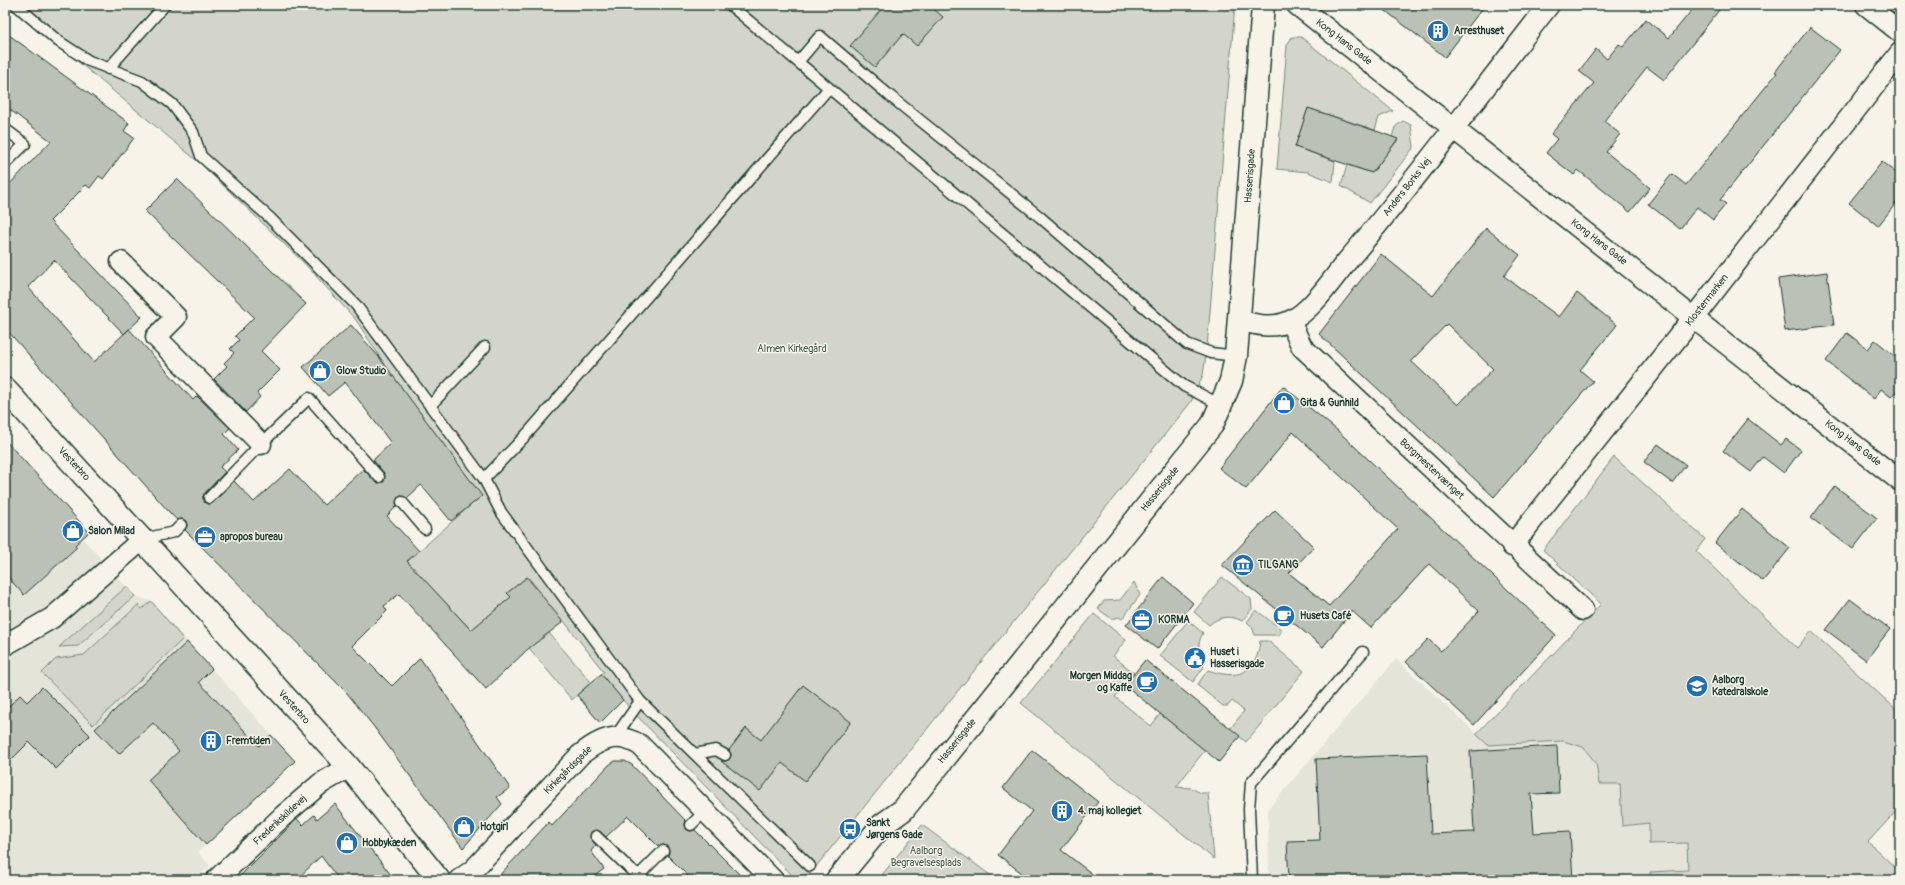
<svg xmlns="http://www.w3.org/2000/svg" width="1905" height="885" viewBox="0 0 1905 885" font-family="Pangolin,sans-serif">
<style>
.built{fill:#e5e4d9}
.green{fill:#d3d5ca;stroke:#79897f}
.building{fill:#bbc1b6;stroke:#1f3d34;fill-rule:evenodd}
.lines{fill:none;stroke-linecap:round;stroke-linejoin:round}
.service-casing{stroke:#1f3d34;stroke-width:13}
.minor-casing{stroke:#1f3d34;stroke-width:23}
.tertiary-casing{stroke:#1f3d34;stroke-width:25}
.secondary-casing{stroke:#1f3d34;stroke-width:25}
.service{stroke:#f7f3e8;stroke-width:10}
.minor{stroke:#f7f3e8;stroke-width:20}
.tertiary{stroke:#f7f3e8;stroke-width:22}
.secondary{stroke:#f7f3e8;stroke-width:22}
.labels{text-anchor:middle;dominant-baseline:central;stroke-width:3;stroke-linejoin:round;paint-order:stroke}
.poi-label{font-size:10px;font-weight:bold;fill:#1f3d34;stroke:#f7f3e8;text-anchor:start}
.street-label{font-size:10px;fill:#1f3d34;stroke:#f7f3e8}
.park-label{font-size:10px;fill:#435b52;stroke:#f7f3e8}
</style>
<rect width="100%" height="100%" fill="#f7f3e8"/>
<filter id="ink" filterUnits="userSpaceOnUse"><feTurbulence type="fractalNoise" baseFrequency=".025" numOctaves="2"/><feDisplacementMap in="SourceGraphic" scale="8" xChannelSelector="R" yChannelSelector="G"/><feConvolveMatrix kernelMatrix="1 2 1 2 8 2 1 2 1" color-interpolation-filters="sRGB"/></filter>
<g filter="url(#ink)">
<path class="built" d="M1614,457L1705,539L1696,551L1797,648L1811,631L1900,713V807L1868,842L1900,872V880H1269L1268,809L1396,659L1477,734L1601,604L1543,550Z
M82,538L135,596L151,601L295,761L198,852L210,866L196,880H5V574L25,595L77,547L75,545Z"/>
<path class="green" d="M10,5H1235L1207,348L1203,375L1191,402L814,869L810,874L793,876L633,712L601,674L604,672L563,620L561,623L539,597L542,594L528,577L508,593L543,637L549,633L591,682L572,700L497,609L474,633L422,578L400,568L481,496L391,374L356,320L304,263L201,164Z
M1292,37H1301L1393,111L1379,117L1375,130L1308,108L1295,147L1335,161L1333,182L1308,172L1277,169L1287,45Z
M1403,121L1411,125L1414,147L1370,203L1341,186L1347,165L1372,173L1398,140L1392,137L1395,127Z
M1614,457L1705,539L1696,551L1797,648L1811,631L1900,713V807L1868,842L1900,872V880H1650V872L1688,870L1687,843L1649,844V823L1622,826L1620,784H1599L1596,763L1583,747L1563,741L1488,745L1476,734L1601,604L1543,550Z
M1222,577L1251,599L1252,609L1242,621C1231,615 1219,616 1209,625L1194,612Z
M1134,582L1140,595L1122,619L1119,617L1112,619L1098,609L1104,601L1120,600Z
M127,586L135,596L78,646L59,647Z
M151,601L183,639L93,725L42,673L56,659L84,655L138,605L142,609Z
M1256,610L1282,630L1279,635H1255L1252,627L1247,622Z
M1094,614L1126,640L1113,656L1134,673L1115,697L1151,726L1160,714L1205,750L1176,787L1191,788L1201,793H1208L1214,859L1021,703Z
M1187,622L1191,623L1203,633C1196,644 1199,655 1204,667L1193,682L1160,656Z
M1260,641H1268L1304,671L1246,742L1230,729L1244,711L1232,701L1228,706H1223L1197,685L1208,670C1236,680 1257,675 1260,641Z
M922,825L997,880H878Z"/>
<path class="building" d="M885,5H929L943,17L917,46L903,34L875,67L850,46Z
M1378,5H1485L1445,57Z
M1696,5H1723L1664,80L1647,67L1604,121L1620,134L1606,152L1650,188L1630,212L1578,170L1574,175L1546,153L1557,139L1551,134L1594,83L1579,71L1596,49L1607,59L1619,44L1623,47L1646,19L1669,38Z
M1810,27L1840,50L1720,200L1726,204L1713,220L1697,207L1680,229L1648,204L1672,174L1686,185L1777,73L1775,72Z
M5,32L129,123L124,131L134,138L103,179L99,176L90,188L86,185L50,221L142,317L124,334L54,260L28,287L94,362L129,329L193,400L197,396L230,428L224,434L238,450L220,467L225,472L204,494L203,497L204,502L208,504L213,503L234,481L254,502L290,469L324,505L363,469L377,483L384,482L385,476L384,473L373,460L391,443L345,382L328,396L303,367L351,325L379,357L482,496L451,521L421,485L407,498L401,496L398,497L396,503L397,506L387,516L419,551L407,561L471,630L511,597L507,593L527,577L563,622L528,649L486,689L399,594L384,606L387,611L352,646L392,686L420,658L510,788L497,797L502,804L463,848L374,727L347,693L185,530L187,526L186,521L182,519L177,520L170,513L5,328V189L51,141L5,106Z
M1308,108L1379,132L1398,139L1372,173L1295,147Z
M1882,162L1900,176V198L1878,226L1849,203Z
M177,179L306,304L261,351L280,370L257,393L260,397L246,412L214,379L227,366L224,363L234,353L230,349L239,340L235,336L254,317L145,211Z
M1486,228L1520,255L1504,276L1559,317L1577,293L1617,325L1580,370L1593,381L1494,497L1319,334L1381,254L1433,296ZM1447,324L1493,369L1458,405L1411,361Z
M1827,272L1834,325L1785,331L1778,279Z
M1847,333L1868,349L1875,340L1900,360V387L1891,397L1881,389L1874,399L1826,361Z
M1283,386L1338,431L1556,635L1474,725L1406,662L1428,639L1441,651L1479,611L1429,564L1371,628L1352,611L1323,647L1222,565L1275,510L1314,547L1289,573L1329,606L1398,529L1293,432L1246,489L1219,468Z
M1748,419L1781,445L1786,439L1801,450L1784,473L1763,457L1751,472L1723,451Z
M5,440L89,532L75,545L77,547L24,595L5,574Z
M1658,444L1686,465L1672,483L1644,462Z
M1835,486L1877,518L1853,549L1811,518Z
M1742,509L1790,548L1763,581L1715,543Z
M1163,577L1193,603L1157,649L1126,625Z
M1850,599L1890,629L1866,660L1826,630Z
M187,642L212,669L199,682L259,746L271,735L295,761L206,845L148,780L179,751L153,723L119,754L95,729Z
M1145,660L1240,736L1219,762L1125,685Z
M601,674L623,700L600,723L577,695Z
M803,685L851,722L805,781L782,763L760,791L721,761H725L730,758L731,755L729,750L746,728L761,740Z
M42,687L90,735L56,769L29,742L5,766V710L20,695L27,702Z
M1557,746L1559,793L1531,794L1534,833L1570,831L1573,880H1289L1287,841L1320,840L1316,759L1427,754L1431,834L1474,832L1470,751Z
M1032,750L1098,802L1061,850L1100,880H1031L998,855L1032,811L1003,788Z
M615,761H625L632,765L686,821L685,824L686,829L690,831L695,830L745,880H692L668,856L669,852L668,847L664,845L658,846L628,816L606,837L598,830L591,832L590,838L596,845L591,851L604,869L589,880H495L549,822L552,826L609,765Z
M335,804L395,880H339L321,856L296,880H236L297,819L303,825L314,815L317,819Z"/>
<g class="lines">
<g class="service-casing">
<path id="service" d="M16,5L58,41L89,61L142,81L172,104L193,132L201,156L270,218L356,305L484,479L501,512L640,701L810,866
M730,5L798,62
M108,69L165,5
M5,129L25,144L5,164
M1221,405L1184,386L798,62L820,36L890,96L1040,217L1187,344L1211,353L1236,356
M430,406L485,347
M484,479L527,434L829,88
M209,498L261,444L309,398L379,477
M402,502L425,529
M143,539L174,532L181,525
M615,737L640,701
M695,754L716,750L725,755
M691,825L705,811
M596,836L631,870L641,875
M639,880L644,870L663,851
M1252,880L1249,809L1251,783L1363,652"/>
</g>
<g class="minor-casing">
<path id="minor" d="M1297,5L1900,481
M1866,5L1900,32
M121,262L176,317L156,337L261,444
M1239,320C1256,325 1273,329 1290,321C1312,311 1332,279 1348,260C1418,178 1482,90 1549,5
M1290,321L1302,347L1583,610
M1512,546L1694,317L1900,53
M5,645L52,618L143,539
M216,880L284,815L320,784L349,767
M459,880L473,870L580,755C600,739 616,731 640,745L773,880"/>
</g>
<g class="tertiary-casing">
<path id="tertiary" d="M837,880L882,825L903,810L1212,425L1231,381L1236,356L1263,5"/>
</g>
<g class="secondary-casing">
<path id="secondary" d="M5,389L349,767L439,880"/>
</g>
<use href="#service" class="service"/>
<use href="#minor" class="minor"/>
<use href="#tertiary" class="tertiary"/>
<use href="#secondary" class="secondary"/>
</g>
</g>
<defs>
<g id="building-disc" transform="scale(1.15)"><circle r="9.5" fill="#1f6fb2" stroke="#f7f3e8"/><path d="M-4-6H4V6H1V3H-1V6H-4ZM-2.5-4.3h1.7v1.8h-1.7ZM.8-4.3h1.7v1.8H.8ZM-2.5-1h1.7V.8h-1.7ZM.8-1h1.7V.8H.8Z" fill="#fff"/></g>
<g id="shop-disc" transform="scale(1.15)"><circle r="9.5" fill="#1f6fb2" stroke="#f7f3e8"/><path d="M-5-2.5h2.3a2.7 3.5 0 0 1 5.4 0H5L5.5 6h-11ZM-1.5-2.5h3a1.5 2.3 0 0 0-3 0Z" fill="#fff"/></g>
<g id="office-disc" transform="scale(1.15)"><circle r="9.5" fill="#1f6fb2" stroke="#f7f3e8"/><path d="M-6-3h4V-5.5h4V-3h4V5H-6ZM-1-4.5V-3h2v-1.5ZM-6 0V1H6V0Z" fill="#fff"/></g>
<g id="museum-disc" transform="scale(1.15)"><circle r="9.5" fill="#1f6fb2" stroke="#f7f3e8"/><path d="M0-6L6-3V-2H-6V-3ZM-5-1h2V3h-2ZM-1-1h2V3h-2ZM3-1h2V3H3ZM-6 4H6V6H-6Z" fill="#fff"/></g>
<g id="cafe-disc" transform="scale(1.15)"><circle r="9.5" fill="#1f6fb2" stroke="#f7f3e8"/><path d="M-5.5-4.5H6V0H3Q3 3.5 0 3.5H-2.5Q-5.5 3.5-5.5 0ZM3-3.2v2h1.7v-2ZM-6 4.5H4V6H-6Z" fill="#fff"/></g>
<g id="civic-disc" transform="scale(1.15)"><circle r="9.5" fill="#1f6fb2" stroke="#f7f3e8"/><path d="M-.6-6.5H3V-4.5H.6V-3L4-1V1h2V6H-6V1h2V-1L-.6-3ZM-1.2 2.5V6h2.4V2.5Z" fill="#fff"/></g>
<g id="school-disc" transform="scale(1.15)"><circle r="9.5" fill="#1f6fb2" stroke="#f7f3e8"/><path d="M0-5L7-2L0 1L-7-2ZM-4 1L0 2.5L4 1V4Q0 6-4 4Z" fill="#fff"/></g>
<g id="bus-disc" transform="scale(1.15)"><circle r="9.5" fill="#1f6fb2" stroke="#f7f3e8"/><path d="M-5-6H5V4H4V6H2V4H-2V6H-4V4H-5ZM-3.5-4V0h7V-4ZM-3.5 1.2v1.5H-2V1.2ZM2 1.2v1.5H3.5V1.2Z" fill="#fff"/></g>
</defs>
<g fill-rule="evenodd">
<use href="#building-disc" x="1438" y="31"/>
<use href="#shop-disc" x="320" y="371"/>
<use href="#shop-disc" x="1284" y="403"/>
<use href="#shop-disc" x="73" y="531"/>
<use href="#office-disc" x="205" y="537"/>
<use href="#museum-disc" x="1243" y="565"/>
<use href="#cafe-disc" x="1284" y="616"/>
<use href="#office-disc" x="1142" y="620"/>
<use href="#civic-disc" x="1195" y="658"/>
<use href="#cafe-disc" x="1147" y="682"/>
<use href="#school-disc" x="1697" y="686"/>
<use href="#building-disc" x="211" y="741"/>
<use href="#building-disc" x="1062" y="811"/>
<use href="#shop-disc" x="464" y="827"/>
<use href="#bus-disc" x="850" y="829"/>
<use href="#shop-disc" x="347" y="843"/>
</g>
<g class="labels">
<g class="poi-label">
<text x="1454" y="31">Arresthuset</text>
<text x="336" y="371">Glow Studio</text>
<text x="1300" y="403">Gita &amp; Gunhild</text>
<text x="88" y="531">Salon Milad</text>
<text x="220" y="537">apropos bureau</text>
<text x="1258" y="565">TILGANG</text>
<text x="1300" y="616">Husets Café</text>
<text x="1158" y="620">KORMA</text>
<text x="1210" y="652">Huset i<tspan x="1210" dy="12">Hasserisgade</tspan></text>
<text x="1132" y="676" text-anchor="end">Morgen Middag<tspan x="1132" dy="12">og Kaffe</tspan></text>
<text x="1712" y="680">Aalborg<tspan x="1712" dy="12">Katedralskole</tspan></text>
<text x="226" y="741">Fremtiden</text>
<text x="1078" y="811">4. maj kollegiet</text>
<text x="866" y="823">Sankt<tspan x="866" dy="12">Jørgens Gade</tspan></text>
<text x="480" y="827">Hotgirl</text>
<text x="362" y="843">Hobbykæden</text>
</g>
<g class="street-label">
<text transform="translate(1344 42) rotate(38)">Kong Hans Gade</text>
<text transform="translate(1250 176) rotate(-86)">Hasserisgade</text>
<text transform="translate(1407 187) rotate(-52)">Anders Borks Vej</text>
<text transform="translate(1599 242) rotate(38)">Kong Hans Gade</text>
<text transform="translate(1707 300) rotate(-52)">Klostermarken</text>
<text transform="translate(1853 443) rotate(38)">Kong Hans Gade</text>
<text transform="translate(74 464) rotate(47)">Vesterbro</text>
<text transform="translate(1432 469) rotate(43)">Borgmestervænget</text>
<text transform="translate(1160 489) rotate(-51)">Hasserisgade</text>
<text transform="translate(294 707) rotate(48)">Vesterbro</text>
<text transform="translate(957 741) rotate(-51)">Hasserisgade</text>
<text transform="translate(568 770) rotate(-45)">Kirkegårdsgade</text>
<text transform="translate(280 820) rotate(-43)">Frederikskildevej</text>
</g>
<g class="park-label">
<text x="792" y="349">Almen Kirkegård</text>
<text x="926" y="851">Aalborg<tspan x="926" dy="12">Begravelsesplads</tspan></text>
</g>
</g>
<rect width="1905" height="885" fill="none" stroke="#f7f3e8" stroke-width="20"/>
<rect x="10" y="10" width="1885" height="865" fill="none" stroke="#1f3d34" stroke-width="1.5" filter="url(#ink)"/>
</svg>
